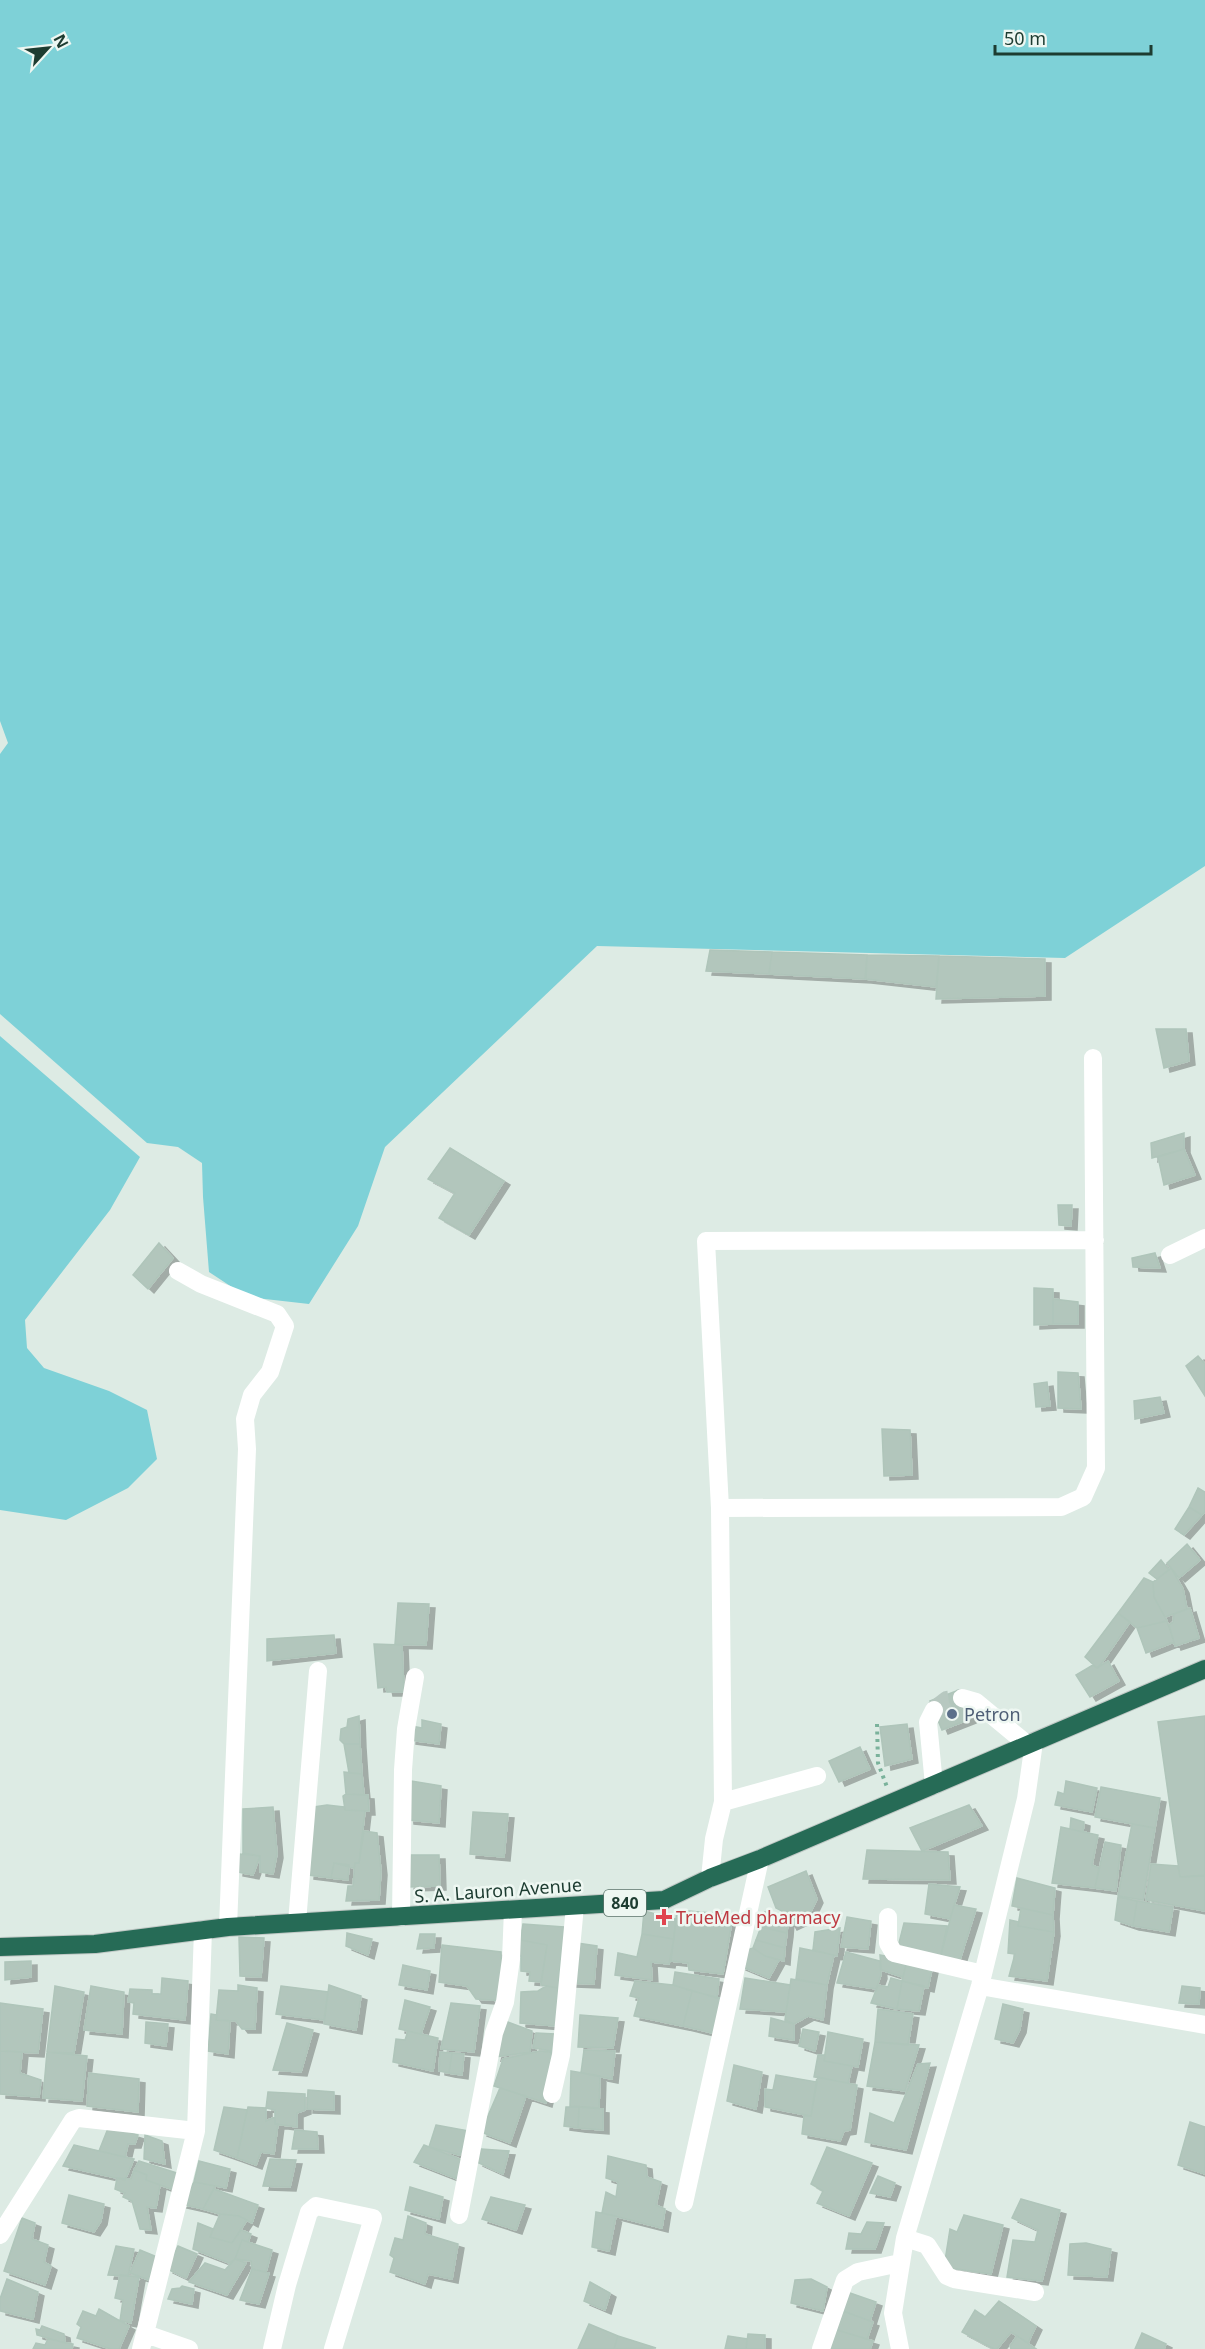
<svg xmlns="http://www.w3.org/2000/svg" width="1205" height="2349" viewBox="0 0 1205 2349" font-family="'Noto Sans',sans-serif">
<style>
.water{fill:#7ed1d7}
.building{fill:#b2c6bc;stroke:#afc5ba;stroke-width:1.5;filter:url(#shadow)}
.lines{fill:none;stroke-linecap:round;stroke-linejoin:round}
.minor-tunnel{stroke:#b7c8c0;stroke-width:18;stroke-dasharray:18 9;stroke-linecap:butt}
.highway-casing{stroke:#c0c8c5;stroke-width:20}
.path{stroke:#7ab29b;stroke-width:4;stroke-dasharray:3 4.5;stroke-linecap:butt}
.minor{stroke:#fff;stroke-width:18}
.highway{stroke:#266b56;stroke-width:18}
.service-dot{fill:#5c6f8a;stroke:#eef7f2;stroke-width:2}
.health-dot{fill:#e0444e;stroke:#eef7f2;stroke-width:2}
.labels{text-anchor:middle;dominant-baseline:central;stroke-width:5;stroke-linejoin:round;paint-order:stroke}
.shield{fill:#eef7f2;stroke:#5c746b;stroke-width:1.5}
.shield-label{font-size:16px;font-weight:bold;fill:#1d3c31}
.service-label{font-size:18px;fill:#4e5e75;stroke:#eef7f2;text-anchor:start}
.street-label{font-size:18px;fill:#1d3c31;stroke:#eef7f2}
.health-label{font-size:18px;fill:#be3a42;stroke:#eef7f2;text-anchor:start}
</style>
<defs>
<filter id="shadow"><feDropShadow dx="6" dy="4" stdDeviation="0" flood-color="#0004"/></filter>
</defs>
<rect width="100%" height="100%" fill="#ddebe4"/>
<path class="water" d="M0,0H1205V866L1065,958L597,946L385,1147L358,1226L309,1304L247,1297L209,1272L203,1197L202,1163L178,1147L147,1143L0,1014V754L8,743L0,721Z
M0,1036L140,1157L110,1210L25,1320L27,1348L44,1368L109,1391L147,1410L157,1459L128,1488L66,1520L0,1510Z"/>
<path class="building" d="M710,950L772,952L769,974L706,971Z
M772,952L867,955L865,979L769,974Z
M867,955L939,956L936,987L866,979Z
M939,956L1045,959V996L936,999Z
M1156,1029H1186L1189,1061L1164,1068Z
M1184,1133V1149L1152,1158L1151,1143Z
M450,1148L504,1181L469,1235L439,1218L455,1193L428,1179Z
M1184,1149L1195,1175L1164,1185L1158,1157Z
M1058,1205H1072L1071,1226L1059,1225Z
M159,1243L173,1258L148,1289L133,1275Z
M1155,1253L1160,1268L1133,1267L1132,1258Z
M1034,1288L1053,1289V1324L1034,1325Z
M1053,1299L1078,1302V1324H1053Z
M1198,1356L1205,1364V1396L1186,1366Z
M1058,1372L1078,1373L1081,1409L1058,1408Z
M1047,1382L1050,1406L1036,1407L1034,1384Z
M1160,1397L1164,1413L1135,1419L1134,1401Z
M882,1429L910,1430L912,1475L884,1476Z
M1198,1488L1205,1492V1512L1202,1515L1189,1507Z
M1189,1507L1202,1515L1184,1535L1175,1529Z
M1187,1544L1200,1560L1179,1578L1167,1563Z
M1161,1560L1169,1570L1157,1579L1149,1573Z
M1171,1568L1183,1589L1187,1609L1165,1617L1154,1597L1153,1582Z
M1144,1578L1153,1582L1154,1597L1167,1621L1137,1628L1118,1613Z
M398,1603L429,1604L426,1645L395,1644Z
M1190,1608L1199,1638L1175,1646L1169,1625L1173,1622L1174,1614Z
M1118,1613L1130,1622L1101,1664L1097,1668L1085,1657Z
M1167,1621L1174,1642L1146,1653L1137,1628Z
M334,1635L336,1653L267,1661V1639Z
M374,1644L402,1645L404,1692H387L386,1687L378,1688Z
M1108,1661L1119,1681L1090,1697L1076,1675L1093,1665L1097,1668Z
M959,1690L970,1719L942,1730L930,1701Z
M359,1716L360,1744H344L340,1740L341,1729L347,1727L348,1719Z
M1205,1716V1875L1180,1877L1158,1722Z
M422,1720L441,1724L439,1744L410,1740L411,1726L422,1728Z
M907,1724L912,1759L885,1766L880,1727Z
M344,1744H360L362,1774L349,1773Z
M860,1747L870,1769L839,1782L829,1761Z
M344,1772L362,1774L364,1795L346,1794Z
M405,1780L441,1786L439,1823L408,1820Z
M1066,1781L1097,1788L1092,1812L1055,1805L1058,1792L1064,1794Z
M1101,1787L1160,1798L1155,1828L1095,1817Z
M346,1794L368,1795L369,1811L345,1810L343,1796Z
M327,1805L344,1807L345,1810L365,1811L359,1863H355L354,1868L334,1863L331,1878L308,1875L314,1807Z
M969,1805L982,1826L922,1851L910,1828Z
M273,1807L277,1854L273,1874L260,1872V1856L243,1853V1809Z
M473,1812L508,1814L504,1857L470,1854Z
M1071,1818L1084,1822L1083,1832L1070,1829Z
M1132,1824L1155,1828L1143,1900L1118,1896Z
M1061,1827L1098,1835L1092,1865L1099,1868L1095,1888L1052,1883Z
M364,1831L377,1833L381,1871L379,1900L346,1901L348,1886H353L355,1863H359Z
M1105,1842L1121,1845L1116,1891L1095,1888Z
M867,1850L948,1852L950,1880L863,1879Z
M239,1854L260,1856L253,1875L237,1872Z
M411,1855H439L440,1886L408,1887Z
M334,1863L349,1865L348,1880L331,1878Z
M1151,1864L1178,1866L1180,1877L1205,1876V1911L1146,1900Z
M806,1871L817,1899L808,1918L791,1926L784,1912L776,1908L768,1887Z
M1017,1878L1055,1888L1053,1915L1012,1906Z
M929,1884L960,1887L950,1919L925,1914Z
M1118,1897L1137,1901L1133,1926L1115,1920Z
M1137,1901L1173,1907L1169,1932L1133,1926Z
M954,1905L976,1909L959,1963L940,1959Z
M1021,1908L1053,1915L1054,1932L1018,1926Z
M677,1910L733,1915L723,1974L689,1970L688,1963L671,1961Z
M644,1911L676,1919L674,1939L642,1934Z
M765,1912L788,1920L787,1933L761,1927Z
M847,1917L871,1921L868,1949L841,1947Z
M1010,1920L1019,1922L1018,1926L1054,1932L1047,1981L1009,1976L1015,1954L1008,1953Z
M904,1923L947,1926L940,1959L897,1951Z
M523,1924L564,1927L558,1988L541,1985L547,1945L520,1940Z
M761,1927L787,1933L785,1948L756,1940Z
M840,1928L837,1956L813,1950L815,1932Z
M347,1933L372,1939L368,1955L346,1946Z
M420,1934H435L434,1948L417,1949Z
M642,1934L674,1939L669,1964L651,1962L652,1980L615,1975L618,1953L637,1957Z
M239,1937L264,1938L261,1977L240,1976Z
M520,1940L547,1945L541,1982L529,1981L530,1972L521,1971V1956H517Z
M756,1940L785,1948L784,1961L765,1956L753,1948Z
M577,1943L597,1946L594,1984L570,1983Z
M442,1945L501,1952L503,2001L476,1999L467,1986L439,1982Z
M753,1948L765,1956L779,1960L769,1978L740,1966L743,1951Z
M800,1948L834,1955L827,1985L796,1979Z
M846,1952L880,1961L881,1975L876,1989L837,1983Z
M880,1955L907,1960L903,1977L881,1970Z
M907,1960L933,1964L928,1988L902,1981Z
M31,1961V1977L5,1980V1962Z
M403,1965L430,1971L427,1990L399,1985Z
M675,1972L719,1979L717,1998L673,1985Z
M162,1978L188,1981L185,2020L133,2014L134,2003L128,2002L130,1989L152,1990V1994H161Z
M745,1978L790,1985L786,2012L740,2009Z
M891,1978L902,1981L897,2009L871,2003L878,1985L888,1987Z
M791,1979L827,1985L823,2020L808,2016L794,2024L785,2020Z
M635,1981L673,1985L692,1991L683,2026L634,2016L639,1998L630,1996Z
M902,1981L924,1986L919,2011L897,2009Z
M238,1985L257,1988L255,2029H242L236,2021L216,2020L219,1990L238,1991Z
M329,1985L361,1996L356,2030L324,2024Z
M55,1986L84,1992L74,2053L47,2052Z
M91,1986L124,1992L122,2034L84,2030Z
M281,1986L328,1992L324,2020L276,2014Z
M546,1986L558,1988L556,2026L520,2023L521,1992L538,1991Z
M1182,1986L1200,1988L1199,2004L1179,2003Z
M692,1991L724,1999L717,2034L683,2026Z
M405,2000L430,2007L421,2034L399,2029Z
M0,2003L43,2009L38,2053L0,2051Z
M451,2003L480,2006L474,2052L441,2049Z
M1003,2004L1023,2009L1020,2029L1013,2043L995,2039Z
M878,2009L913,2014L908,2045L875,2042Z
M211,2014L217,2015L216,2020L230,2021L228,2054L208,2051Z
M580,2015L618,2018L613,2048L578,2047Z
M771,2018L794,2024V2040L769,2036Z
M505,2021L532,2031L530,2052L495,2057Z
M146,2022L168,2024L166,2046L145,2043Z
M287,2023L313,2030L301,2072L273,2070Z
M803,2029L819,2032L815,2051L799,2046Z
M408,2031L438,2038L433,2071L393,2062L396,2039L405,2040Z
M828,2032L863,2039L858,2067L824,2061Z
M536,2033L555,2034L552,2051L533,2048Z
M875,2042L919,2045L905,2091L867,2086Z
M584,2050L615,2051L612,2079L581,2073Z
M0,2051L22,2052L20,2073L41,2080L39,2097L0,2094Z
M540,2051L558,2053L546,2103L494,2086L503,2059Z
M47,2052L87,2056L82,2101L43,2098Z
M440,2052L452,2053L449,2073L439,2071Z
M452,2053L464,2054L462,2075L449,2073Z
M818,2055H825L824,2061L852,2066L848,2083L814,2077Z
M930,2063L906,2150L865,2142L870,2113L894,2123L918,2064Z
M734,2065L762,2072L756,2109L727,2101Z
M571,2071L600,2076L599,2108L570,2106Z
M89,2073L139,2079L138,2112L87,2106Z
M776,2075L817,2082L811,2116L765,2107V2089L773,2090Z
M817,2077L857,2085L850,2130L844,2131L840,2141L802,2134L804,2116H811Z
M500,2088L526,2096L510,2143L481,2132Z
M308,2090L334,2092V2110L307,2109Z
M268,2092L305,2094V2110L297,2113V2127L275,2124V2110L266,2108Z
M224,2107L247,2110L237,2158L214,2150Z
M248,2107L266,2108V2121L275,2117V2124H278L274,2154L261,2152L256,2165L237,2158Z
M566,2107H579L578,2128L564,2126Z
M579,2107L603,2109V2130L578,2128Z
M1190,2122L1205,2127V2174L1178,2165Z
M436,2125L469,2131L460,2155L429,2147Z
M109,2126L138,2135L135,2144H128L125,2157L99,2151Z
M295,2130L317,2132L318,2149H292Z
M145,2135L162,2141L165,2164L144,2159Z
M74,2145L99,2151L134,2159L125,2180L63,2166Z
M424,2145L467,2162L460,2180L414,2162Z
M827,2147L872,2163L849,2216L817,2203L823,2191L811,2184Z
M481,2149L509,2151L503,2174L477,2162Z
M608,2156L646,2165L647,2177L661,2182L656,2205L665,2209L662,2228L602,2213L606,2192L616,2197L618,2182L606,2178Z
M270,2159L296,2160L290,2187L263,2186Z
M139,2161L180,2174L174,2190L146,2180L147,2175L134,2170Z
M199,2161L230,2169L226,2188L194,2182Z
M134,2170L147,2175L146,2180L160,2185L156,2208L147,2207L151,2230L140,2229L132,2201L123,2197L125,2193L115,2189L117,2178L131,2179Z
M878,2176L895,2183L890,2197L870,2193Z
M194,2182L215,2186L203,2209L181,2204Z
M410,2187L443,2197L439,2219L405,2210Z
M214,2189L258,2205L252,2223L239,2216L220,2214L203,2209Z
M69,2195L104,2204L101,2221L94,2232L62,2223Z
M491,2197L525,2205L516,2230L482,2219Z
M1021,2199L1060,2210L1042,2281L1007,2277L1013,2240L1035,2242L1038,2230L1012,2218Z
M596,2212L616,2216L609,2251L592,2247Z
M220,2214L239,2216L247,2220L232,2243L210,2237Z
M964,2215L1003,2225L991,2274L944,2267L950,2229L957,2232Z
M408,2216L426,2223L425,2234L458,2244L452,2279L428,2274L425,2284L390,2272L394,2258L390,2255L395,2238L403,2240Z
M22,2218L35,2223L32,2239L48,2245L44,2262L51,2266L45,2285L4,2271Z
M867,2222L884,2223L875,2249H846L849,2233L861,2234Z
M198,2223L213,2229L210,2237L232,2243L241,2230L251,2234L248,2242L242,2240L235,2259L229,2263L193,2249Z
M242,2240L272,2250L266,2272L252,2269L251,2261L235,2259Z
M1086,2243L1111,2249L1107,2277L1068,2275L1070,2244Z
M116,2246L134,2249L128,2276L108,2275Z
M178,2246L197,2254L186,2278L167,2269Z
M140,2250L157,2257L149,2280L130,2273Z
M235,2259L246,2263L227,2295L189,2282L205,2263L225,2270Z
M252,2269L269,2273L259,2304L240,2300Z
M120,2275L139,2277L131,2323L120,2321L123,2300L115,2298Z
M7,2279L38,2292L33,2319L0,2311V2299Z
M811,2279L827,2287L823,2311L791,2303L795,2280Z
M590,2282L610,2293L605,2310L584,2301Z
M182,2286L194,2289L192,2304L168,2299L172,2289L180,2288Z
M850,2293L876,2302L870,2321L843,2311Z
M999,2301L1036,2326L1028,2343L1011,2332L997,2349H994L962,2332L975,2310L985,2317Z
M99,2309L129,2326L119,2349H111L77,2338L81,2327L77,2324L83,2311L96,2316Z
M843,2311L873,2322L867,2339L837,2330Z
M589,2324L618,2336L614,2349H578Z
M42,2326L64,2334L65,2343L37,2335L36,2329L40,2330Z
M837,2330L873,2341L870,2349H830Z
M1142,2333L1166,2344L1164,2349H1135Z
M748,2334L765,2335V2349H746Z
M618,2336L656,2348L614,2349Z
M728,2336L747,2339L746,2349H725Z
M1017,2336L1036,2349H1011L1010,2346Z
M48,2339L73,2344L72,2349H33L36,2343L45,2345Z"/>
<g class="lines">
<path class="minor-tunnel" d="M934,1710L947,1700L962,1698"/>
<g class="highway-casing">
<path id="highway" d="M0,1947L95,1944L228,1927L664,1900L710,1878L760,1859L1205,1669"/>
</g>
<path class="path" d="M877,1724L878,1763L887,1787"/>
<path class="minor" d="M1170,1255L1205,1238
M178,1271L201,1284L277,1314L285,1326L270,1372L252,1395L245,1419L247,1449L228,1927
M720,1508L1061,1507L1083,1497L1096,1468L1093,1058
M962,1698L976,1702L1028,1745
M934,1710L928,1722L934,1785
M723,1802L817,1776
M710,1878L714,1839L723,1802L720,1508L706,1241L1095,1240
M401,1917L403,1770L406,1729L415,1677
M888,1917V1943L894,1953L983,1974
M297,1922L318,1671
M980,1986L1205,2025
M552,2094L561,2055L575,1906
M684,2203L760,1859
M459,2215L494,2033L505,2002L511,1959L513,1910
M0,2235L73,2120L79,2118L196,2131
M905,2238L927,2245L947,2276L954,2279L1035,2292
M146,2334L189,2349
M141,2349L196,2131L203,1930
M272,2349L287,2285L309,2212L316,2206L373,2218L333,2349
M821,2349L845,2280L858,2272L900,2263
M900,2349L893,2313L905,2238L980,1986L1026,1799L1034,1742"/>
<use href="#highway" class="highway"/>
</g>
<circle class="service-dot" cx="952" cy="1714" r="6"/>
<path class="health-dot" d="M661 1908h6v6h6v6h-6v6h-6v-6h-6v-6h6z"/>
<g class="labels">
<rect class="shield" x="604" y="1890" width="42" height="26" rx="4.5"/>
<g class="shield-label">
<text x="625" y="1903">840</text>
</g>
<g class="service-label">
<text x="964" y="1714">Petron</text>
</g>
<g class="street-label">
<text transform="translate(498 1890) rotate(-4)">S. A. Lauron Avenue</text>
</g>
<g class="health-label">
<text x="676" y="1917">TrueMed pharmacy</text>
</g>
</g>
<g transform="translate(48 48) rotate(63)" stroke="#eef7f2" stroke-width="4.5" paint-order="stroke">
<path d="M0-4.5L10 22L0 15L-10 22Z" fill="#1d3c31"/>
<text y="-9" font-size="16" font-weight="bold" text-anchor="middle" fill="#1d3c31">N</text>
</g>
<path d="M995 45v9h156v-9" fill="none" stroke="#1d3c31" stroke-width="3"/>
<text x="1004" y="45" font-size="18" fill="#1d3c31" stroke="#eef7f2" stroke-width="4.5" paint-order="stroke">50 m</text>
</svg>
